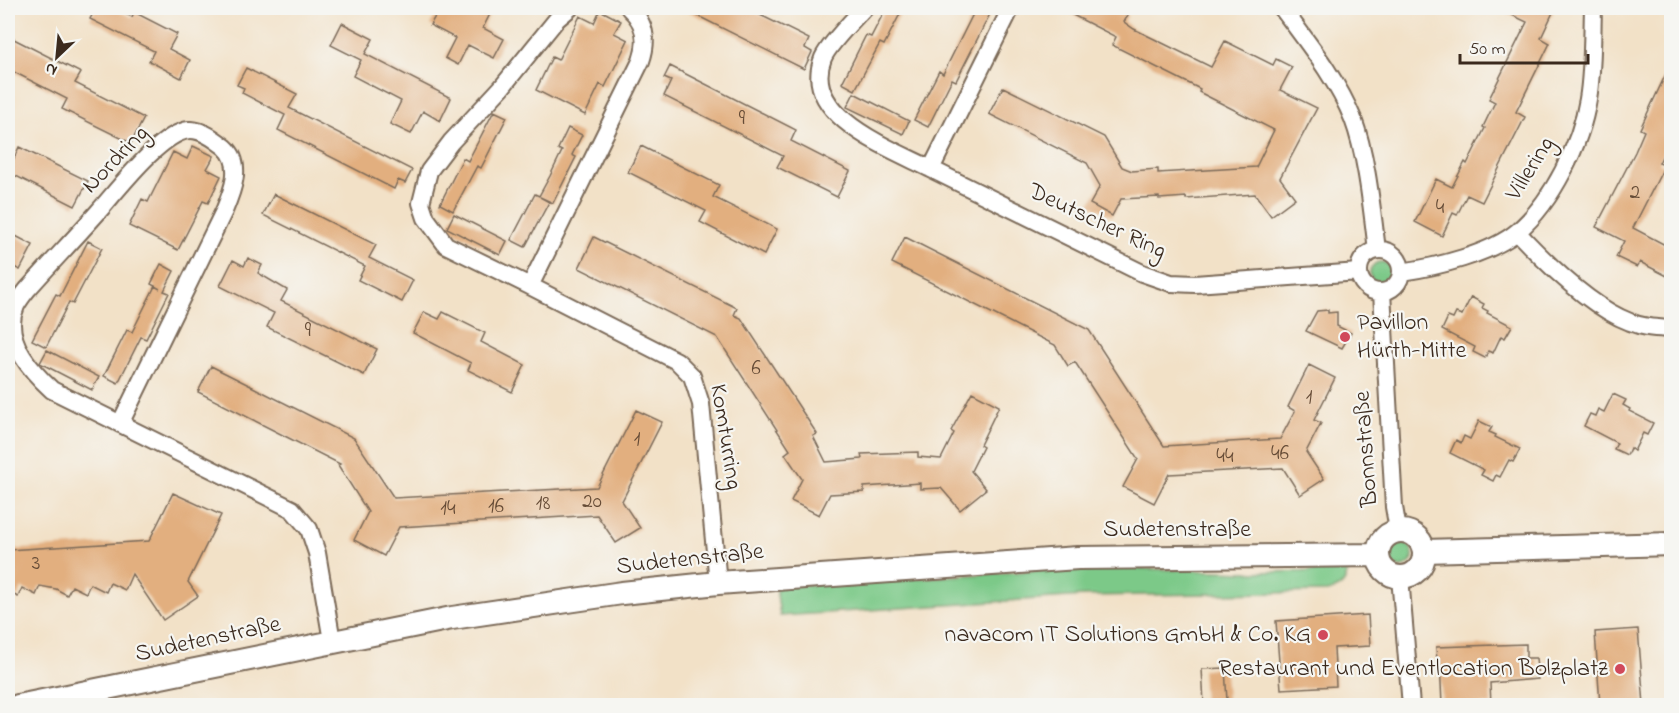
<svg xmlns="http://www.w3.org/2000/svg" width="1679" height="713" viewBox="0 0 1679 713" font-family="'Indie Flower',sans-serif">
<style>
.green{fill:#7cc988;stroke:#5c7a53;stroke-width:1.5}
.building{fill:#e2af7f}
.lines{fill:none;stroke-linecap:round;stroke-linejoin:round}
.street-casing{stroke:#7b6a59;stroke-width:20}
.secondary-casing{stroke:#7b6a59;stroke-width:26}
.street{stroke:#fff;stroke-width:16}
.secondary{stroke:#fff;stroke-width:22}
.poi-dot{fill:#d1495b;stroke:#f6f6f2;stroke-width:2}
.labels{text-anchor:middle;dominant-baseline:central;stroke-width:4.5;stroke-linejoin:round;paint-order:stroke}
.number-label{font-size:21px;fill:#654b36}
.street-label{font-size:24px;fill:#3b2a1e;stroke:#f6f6f2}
.poi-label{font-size:24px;fill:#3b2a1e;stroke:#f6f6f2;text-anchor:end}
</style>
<rect width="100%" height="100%" fill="#f6f6f2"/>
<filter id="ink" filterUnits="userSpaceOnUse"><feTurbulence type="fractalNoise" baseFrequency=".0167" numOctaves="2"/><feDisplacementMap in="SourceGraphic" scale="12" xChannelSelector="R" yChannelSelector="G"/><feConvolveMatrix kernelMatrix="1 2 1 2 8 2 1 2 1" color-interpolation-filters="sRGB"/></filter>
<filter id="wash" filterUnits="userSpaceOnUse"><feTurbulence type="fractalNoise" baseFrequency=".008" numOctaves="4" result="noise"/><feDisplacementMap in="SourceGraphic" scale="24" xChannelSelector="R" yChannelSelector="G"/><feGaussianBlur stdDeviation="1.35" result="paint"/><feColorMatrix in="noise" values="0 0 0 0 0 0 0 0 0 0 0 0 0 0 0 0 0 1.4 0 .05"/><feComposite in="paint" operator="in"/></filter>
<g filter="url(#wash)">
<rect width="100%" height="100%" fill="#f2e1c7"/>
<path class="green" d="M1370 273a11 11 0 1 1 22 0a11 11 0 1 1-22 0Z
M1389 555a12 12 0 1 1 24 0a12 12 0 1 1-24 0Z
M1093,567L1246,572L1347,571C1347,584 1339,589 1327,592L1084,596L780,616L776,587Z"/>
<g id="blocks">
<path class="building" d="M96,8H112L132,17L134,12L177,34L169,49L190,60L181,78L149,61L154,51L90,19Z
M440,8H477L490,14L483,28L504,39L494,58L468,45L458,65L445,58L455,38L430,25Z
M682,8H746L809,39L805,48L812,52L804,69Z
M886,8H903L884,45L880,43L855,90L842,83L866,35L871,37Z
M976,8H993L956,81L952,79L928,127L914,120L939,71L943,74Z
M1059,8H1114L1128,15L1124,22L1134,29L1211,67L1225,41L1273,65L1276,59L1292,67L1280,90L1317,108L1280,178L1295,198L1271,216L1255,194L1186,199V197L1159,199V197L1121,199L1112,216L1090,204L1100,186L1087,163L989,114L1003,87L1104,137L1122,167L1132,171L1158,169V173L1256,167L1274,130L1199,92L1200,89L1112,45L1116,37Z
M1497,8H1555L1541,38L1550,43L1516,112L1525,117L1482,202L1467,195L1457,215L1453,213L1442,236L1415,222L1436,179L1452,187L1465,162L1467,164L1485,128L1483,127L1495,102L1489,99L1527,22Z
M600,10L621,21L614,33L628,40L605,87L600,84L585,115L536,90L552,57L558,60L580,16L594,23Z
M342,23L373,39L365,54L451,98L440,121L423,111L411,134L390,124L401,101L353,76L361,60L331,45Z
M8,36L81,73L75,83L144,118L131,143L62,109L67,99L8,69Z
M1671,63V138L1659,163L1665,165L1633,228L1671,248V278L1640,262L1637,267L1616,257L1624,241L1596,227L1635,152L1644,131L1640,129Z
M670,66L796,130L791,141L850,171L837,197L777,167L783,156L664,96L671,81L664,78Z
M246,68L297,94L289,108L412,170L405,183L398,180L394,189L278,130L285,115L242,93L244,88L237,85Z
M854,93L909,121L903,134L847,107Z
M494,111L507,117L481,168L477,166L453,211L440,204L463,158L468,161Z
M568,128L582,135L572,155L576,157L553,203L540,197L549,202L525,247L511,240L535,194L539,196L550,176L562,151L558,149Z
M193,146L214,156L207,169L221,176L208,203L203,201L178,250L129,226L142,199L148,202L173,152L187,159Z
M641,146L719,185L713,197L777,229L764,255L700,222L706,211L628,172Z
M19,147L88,181L75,206L8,172Z
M274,194L376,245L369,258L413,280L402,302L358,280L365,266L263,215Z
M454,214L507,241L500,255L447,228Z
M8,232L33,245L20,270L8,264Z
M594,237L737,308L734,315L741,318L817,434L813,436L826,462L862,459L861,454L918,452V457L941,459L954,433L951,431L972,392L999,406L980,445L983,447L971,471L986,489L960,510L941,488L920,489V483L864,487V492L830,494L819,515L791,501L802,479L785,454L790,450L717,337L579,268Z
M905,237L1089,330L1164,446L1280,439L1295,411L1288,407L1309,365L1335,378L1314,420L1321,423L1306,452L1324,479L1300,495L1283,468L1169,474L1154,503L1123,487L1138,459L1075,362L1068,366L1055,345L892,263Z
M88,241L102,248L73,304L69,302L46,347L32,340L56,294L60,296Z
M248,258L262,265L258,273L287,290L281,301L377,349L364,375L267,327L274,313L220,286L233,260L244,266Z
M161,264L174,271L164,291L169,293L146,339L141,337L118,383L104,376L127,330L132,332L155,286L160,289L151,284Z
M1471,297L1484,304L1482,308L1488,311L1487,313L1512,326L1505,338L1501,336L1493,353L1488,351L1485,358L1473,352L1475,347L1442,330L1448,317L1453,319L1456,313L1462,315Z
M1328,310V313L1337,312V326L1351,333L1342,348L1306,331L1317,311Z
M424,312L439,319L443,312L485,333L481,342L525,365L512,392L468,370L471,363L413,333Z
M47,350L99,377L92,390L42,364L40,363Z
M211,366L354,438L394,498L597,487L636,410L662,422L622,501L640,528L616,543L597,515L399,527L384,556L354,540L368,512L338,465L340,464L198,392Z
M1613,394L1626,400L1623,405L1630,409L1629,411L1653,423L1647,435L1643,433L1634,451L1630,448L1627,455L1614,449L1617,443L1584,426L1590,414L1595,416L1598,409L1604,412Z
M1479,421L1492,427L1489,432L1496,435L1495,437L1520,449L1513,462L1509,460L1500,477L1496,475L1493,481L1481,475L1484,470L1450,453L1456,440L1461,443L1464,436L1470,439Z
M173,493L221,515L188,582L198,596L163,620L132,574L125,590L110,583L106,592L90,584L86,593L72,586L67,595L56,589L40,586L36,595L22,588L18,597L8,592V550L149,541Z
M1368,615L1370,646L1334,648L1336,686L1281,689L1276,621Z
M1638,629L1644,705H1600L1595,632Z
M1526,644V658H1536L1538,679L1490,683L1491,705H1442L1440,661H1437L1436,647Z
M1225,668L1227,701L1204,703L1202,669Z"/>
</g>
</g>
<g filter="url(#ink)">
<use href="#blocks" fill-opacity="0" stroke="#7b6a59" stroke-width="1.5"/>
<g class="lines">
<g class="street-casing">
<path id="street" d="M570,8L557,19L502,87L451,142L429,171L421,203L426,218L446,245L530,286L641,61C648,41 646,23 629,8
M864,8C854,19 829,44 823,58C800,116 892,149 931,169L1011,8
M1282,8C1307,42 1337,79 1353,119C1367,156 1372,211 1377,250
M931,169L1142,273L1171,283L1195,284L1359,272
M1517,232C1546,263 1590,307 1630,322C1644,328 1657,328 1672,329
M1359 271a21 21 0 1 1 42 0a21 21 0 1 1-42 0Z
M1401,272C1436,267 1491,254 1518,231C1552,202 1581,144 1588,99C1593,70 1592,38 1593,8
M530,286L677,361L692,376L701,404L718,583
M1382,292L1394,507L1398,530
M120,424L224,211C232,192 244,164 225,147C216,140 202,129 189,130C160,133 117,191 98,212C75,238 50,264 27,290C23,295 19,300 16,306C1,338 30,370 52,390L292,509L309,529L317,553L332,641
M1400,577L1411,706"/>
</g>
<g class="secondary-casing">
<path id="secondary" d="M1378 554a23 23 0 1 1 46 0a23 23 0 1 1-46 0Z
M1424,551L1672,544
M18,706L452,618L622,593L718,583L1078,558L1377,555"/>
</g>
<use href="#street" class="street"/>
<use href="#secondary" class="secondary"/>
</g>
</g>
<g class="poi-dot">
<circle cx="1345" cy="337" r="6"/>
<circle cx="1323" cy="635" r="6"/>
<circle cx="1620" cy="669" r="6"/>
</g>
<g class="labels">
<g class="number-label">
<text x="742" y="119">9</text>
<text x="1635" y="193">2</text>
<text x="1440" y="208">4</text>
<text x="308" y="331">9</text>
<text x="756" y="369">6</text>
<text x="1309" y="398">1</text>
<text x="637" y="440">1</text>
<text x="1280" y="454">46</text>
<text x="1225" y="457">44</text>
<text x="592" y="502">20</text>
<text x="543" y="504">18</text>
<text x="496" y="507">16</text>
<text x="448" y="509">14</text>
<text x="36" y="564">3</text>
</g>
<g class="street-label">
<text transform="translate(116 160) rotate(-46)">Nordring</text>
<text transform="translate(1531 169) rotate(-58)">Villering</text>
<text transform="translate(1097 222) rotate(25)">Deutscher Ring</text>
<text transform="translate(725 437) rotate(81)">Komturring</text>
<text transform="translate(1367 449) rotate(-94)">Bonnstraße</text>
<text x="1177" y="530">Sudetenstraße</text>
<text transform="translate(690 560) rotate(-6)">Sudetenstraße</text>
<text transform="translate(208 640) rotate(-12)">Sudetenstraße</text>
</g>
<g class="poi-label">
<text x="1357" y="323" text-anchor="start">Pavillon<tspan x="1357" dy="28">Hürth-Mitte</tspan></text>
<text x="1311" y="635">navacom IT Solutions GmbH &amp; Co. KG</text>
<text x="1608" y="669">Restaurant und Eventlocation Bolzplatz</text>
</g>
</g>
<rect width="1679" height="713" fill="none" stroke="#f6f6f2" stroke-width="30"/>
<g transform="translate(57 57) rotate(206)" stroke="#f6f6f2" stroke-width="4.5" paint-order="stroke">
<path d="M0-4.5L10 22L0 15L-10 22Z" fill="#3b2a1e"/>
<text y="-9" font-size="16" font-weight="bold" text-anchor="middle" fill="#3b2a1e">N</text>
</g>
<path d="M1460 54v9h128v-9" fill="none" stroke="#3b2a1e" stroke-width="3"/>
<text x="1469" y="54" font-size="18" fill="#3b2a1e" stroke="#f6f6f2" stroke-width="4.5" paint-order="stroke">50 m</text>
</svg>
